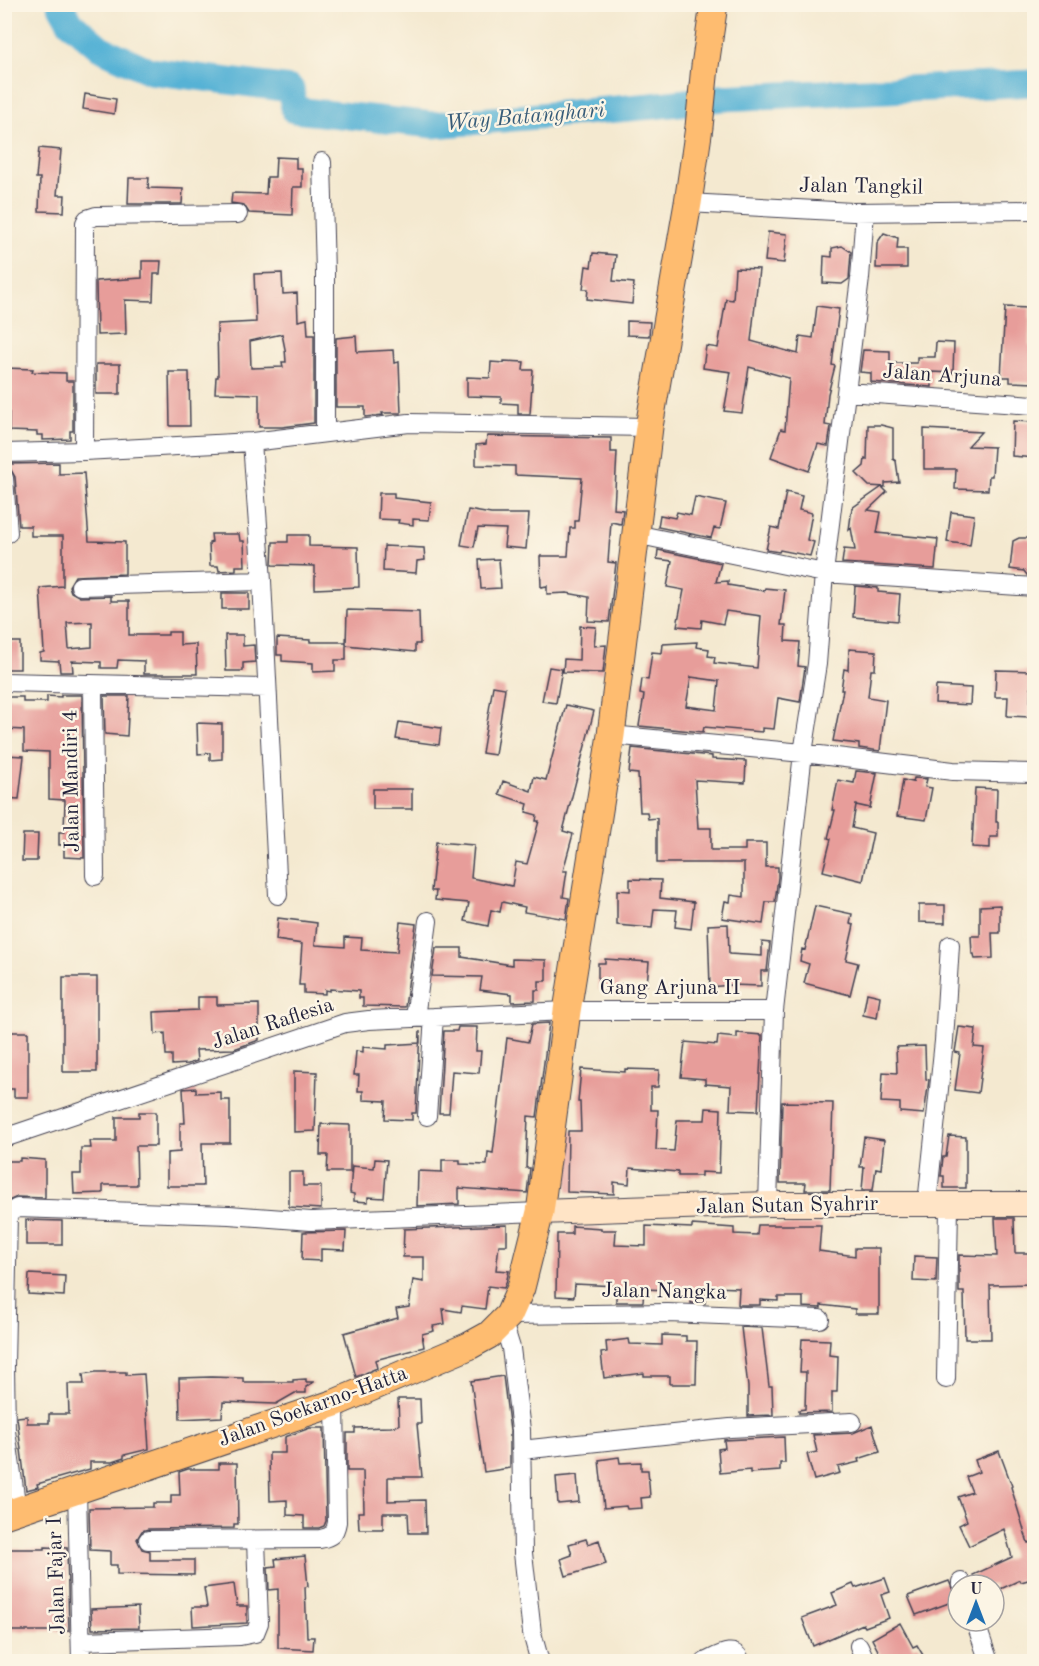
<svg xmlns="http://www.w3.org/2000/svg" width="1039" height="1666" viewBox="0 0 1039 1666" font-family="'Old Standard TT',serif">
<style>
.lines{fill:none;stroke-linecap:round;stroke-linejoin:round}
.river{stroke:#57b2d5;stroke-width:27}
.building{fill:#e79d9a;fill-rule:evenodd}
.street-casing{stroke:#424051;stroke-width:20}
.secondary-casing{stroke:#424051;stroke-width:26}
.primary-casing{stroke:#424051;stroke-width:29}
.street{stroke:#fff;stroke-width:18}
.secondary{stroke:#ffe4c6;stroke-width:24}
.primary{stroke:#febc70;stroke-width:27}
.labels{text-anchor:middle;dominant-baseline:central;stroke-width:5;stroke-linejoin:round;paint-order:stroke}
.street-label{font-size:21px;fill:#22223b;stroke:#fcf5e5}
.water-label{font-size:22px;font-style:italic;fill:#375c79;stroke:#fcf5e5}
</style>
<rect width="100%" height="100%" fill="#fcf5e5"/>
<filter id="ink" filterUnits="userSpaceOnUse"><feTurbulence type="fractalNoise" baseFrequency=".0167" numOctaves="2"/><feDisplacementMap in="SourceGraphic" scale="12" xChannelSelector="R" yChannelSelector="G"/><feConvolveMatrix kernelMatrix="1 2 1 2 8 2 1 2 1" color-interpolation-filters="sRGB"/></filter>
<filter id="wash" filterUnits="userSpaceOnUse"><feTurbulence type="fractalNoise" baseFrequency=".008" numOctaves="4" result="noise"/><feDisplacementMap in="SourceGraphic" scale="24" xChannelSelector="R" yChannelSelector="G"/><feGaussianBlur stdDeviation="1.35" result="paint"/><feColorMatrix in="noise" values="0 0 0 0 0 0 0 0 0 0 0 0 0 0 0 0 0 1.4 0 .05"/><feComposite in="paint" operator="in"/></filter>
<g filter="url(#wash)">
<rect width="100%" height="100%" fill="#f4e9d0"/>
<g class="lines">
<path class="river" d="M60,4L70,22L100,48L150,71L291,89L294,110L433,125L652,106L721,98L1034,83"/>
</g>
<g id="blocks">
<path class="building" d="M85,94L116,99L114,114L83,109Z
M39,148L61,150L57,195H65L64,212L39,211L40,178H36Z
M276,157L296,158V168H302V187H293L292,215L249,213L244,205L231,203L232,193L266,194L267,177H275Z
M129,178H149L148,188L183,189L182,204H128Z
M768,232L787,234L784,263L765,261Z
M884,233L898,238L897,249H907V268H876L877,243Z
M842,246L851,252L849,279L842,284L823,283L824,256L832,257V248Z
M593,253L616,255L613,281L634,283L632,304L587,299L588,289H583L586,266L591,267Z
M142,261H161L160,274H154L153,301L125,300L126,334L97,335L96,281L142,278Z
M735,268L759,269L751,341L798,354L800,336L813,338L817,306L839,309L832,365L835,366L828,394L825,425L831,426L828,446L818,444L809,471L771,457L781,429L785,430L789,378L749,367L742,413L724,411L731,372L703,368L706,346L718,348L726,299L733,300Z
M282,273L283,294L297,293L298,321L307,319L308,335H314V423L282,427H259V394L215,393L216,377H218L217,324L256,322L254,274ZM282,334L285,349L286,362H282L283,367L251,368L250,341Z
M1005,307L1030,308L1029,345L1035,346V383L1010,382V377H1001Z
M627,321L650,322L649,336L627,335Z
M356,336L357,352L393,350L394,363L399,362L401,413H382L383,415L365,417V407H336V338Z
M936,342L954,343L953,373L932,372V387L871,382V373L860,372L863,350L890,351V363H917V357H935Z
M504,361L524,362L523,370H533L530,414H518V404L501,403V397L467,396V377L490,378L491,362L504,363Z
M96,364H120V394H96Z
M4,368L33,369L32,372L66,373V381H73V431H70V439L43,440V435H37V432L9,431V381H4Z
M169,372H189L190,426H170Z
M1013,421L1035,422V458L1012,456Z
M868,425H881L893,428V459L896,461L899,482L885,483V487L869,486L856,473L864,466L865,459L867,460Z
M924,429L981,432L968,446L994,447L992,476H989L988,490L955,489L956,469H924Z
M487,436L611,438V452H617L614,509L623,510L621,524L611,522L608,562L616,563L609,622L588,621L589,597L567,593L547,594V586L541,587L540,556H568L570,528H575V521H578L582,478L515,475V466L476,465V445L486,444Z
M59,463V474L84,473L89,541L125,542V574L75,576L69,586L71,592L80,597L111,596V601H129V635H168V632H180V645L196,644L197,674H144V661L118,660L117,668H101V662L72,661L73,672H60L59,661L40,660V653L44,652L40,588L63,586V536H31V526H19L15,477L10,468V464ZM92,622V647L69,649L67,623Z
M882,487L887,492L868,510L881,512L877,533L938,539L935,569L842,563L844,549L855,550L851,528L849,530L852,508Z
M786,492L802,496L799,510L812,513L808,535L807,540L814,542L810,556L780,550L779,552L766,550L771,527L779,529Z
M379,493H394V498L431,502L429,520L413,519V525L398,523L399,520L378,519Z
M695,497L726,503L720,529L714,528L711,538L658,527L660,515L675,518L677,512L691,515Z
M468,510L491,514H529L526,549L504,547L506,529L478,528L474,547L461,545Z
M951,512L974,515L970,545L947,542Z
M211,534H239L240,541H244L245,566H236V570L219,571L218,566H210L209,543L212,542Z
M288,535H309V546L358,547L359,587L315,589V566L272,565L273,542H288Z
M1019,538H1028L1035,542V576L1027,575L1024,571L1010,569L1013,541Z
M384,546L424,548L425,560L417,561L416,573L383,571Z
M658,550L721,563L716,582L728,581V585L764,591L765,588L785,590L781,625H786L785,641L800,642L798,666L805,667L800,702L778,698L774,729L762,728V732L704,727L703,732L639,726L644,695L640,694L642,679L648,680L652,652L662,653L663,644L697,642L696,647L709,649L708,656L715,657L714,663L757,668L761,616L726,611L723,624L702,620L701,628L677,626L684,590L667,587L672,561L657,559ZM691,677L719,681L716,710L686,706Z
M499,559L501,588L481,589L479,560Z
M855,586L878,588V592L900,594L898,621L853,617Z
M222,593H249V609H222Z
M347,610L419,612L420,644H415V652L346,645Z
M580,626L596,627L594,646L606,645L603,673L563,672L564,659L579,660Z
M225,635H243V646L254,645L255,662L243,663V671H226Z
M277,638L310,640V642H346V660H335V671L313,672V663L282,661V655H277Z
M4,642H20V669H4Z
M849,649L876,651L875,670H871L868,697L886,700L880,751L859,748V744L833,741L843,690H841L844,669L848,670Z
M549,667L562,669L556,703L542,701Z
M996,670L1031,671L1030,717L1007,716L1008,697H995Z
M493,686L505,688L495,755L482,753Z
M936,686L971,688L970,705L935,703Z
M61,695H82L84,858L64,857V845H59V832H64L65,800L49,799V752L24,751V730L6,729L7,697H23V702H47V696L61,697Z
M104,696H129L127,736L105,734Z
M566,705L594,711L563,831L573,834L563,871H567L563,897L569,898L566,919L524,912L525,907L502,902L500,912L491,910L488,926L465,921L469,903L435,900L436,891H431L436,842L474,845L471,878L512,886L516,862L527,864L539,821H536L537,815L526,812L528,804L499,794L503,781L531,791L534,777L546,780Z
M399,722L441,728L439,745L396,739Z
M197,723L222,724V759L210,760V753L198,754Z
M632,748L712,756V759L746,761L745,783L695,780L698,828H711V850H745V843H766V867H778V877L775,902H766L763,924L722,918L725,901L730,902L731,895L744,897V863H657V818L648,819L647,812H640L638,774L629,773Z
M4,755L24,756L19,799L4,798Z
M856,771L877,773L870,808L856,805L852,828L873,833L863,881L823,871L831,839L828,838L835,810H832L838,780L854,783Z
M914,778L927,779L925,787L932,788L926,820L897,816L903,780L913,782Z
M975,788L997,789L996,822H998V837H990V848L972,847Z
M373,789H412V809H373Z
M23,834H38L37,861H22Z
M630,879L661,880L660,898L694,902L691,929L675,927L677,910L654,909L652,928L617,925V890L630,891Z
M919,905H945V923L919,922Z
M1000,905V933H992L993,958L975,959L974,954H972L971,936H980V906Z
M815,906L852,914L850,924L854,925L846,960L858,963L850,995L804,983L809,964L800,961L802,949L805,950Z
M278,918L317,923L315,944L316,945L345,947V937L362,938L361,950L397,952L400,922L416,924L405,1007L363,1006V998H359V991L330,989V991L325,990V994L304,993V985H299L302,944L276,940Z
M728,924L729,954L762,956V942L770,943L767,971H761V986L731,985L710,987L708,925Z
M436,948H462V957L512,965V959L546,960V981H539V990H535V1001L512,1002V994L480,990L482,977L432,976Z
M605,959L649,962L647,985L620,984V989H598V963H605Z
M63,977H97V1072H63Z
M867,993L880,996L877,1018L863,1015Z
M198,997H217V1005L259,1004V1040L234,1049L196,1050L197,1061L188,1064L172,1065V1055H166L165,1033L155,1034L154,1012L198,1010Z
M549,1023L537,1117L528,1116L526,1168H530L527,1193L459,1188V1204L417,1206L418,1171L442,1172V1160H460V1164L487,1165L488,1152L493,1153L507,1038L528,1042L532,1024Z
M458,1027H477L476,1051H481L479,1073L452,1071L449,1113H439L444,1031H457Z
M959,1027L976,1029L974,1047L984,1048L978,1093L955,1090L960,1053L955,1052Z
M420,1031L416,1113H412V1120L385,1119L386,1101L363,1100V1091H358L359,1075H354L356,1051L363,1052V1047L387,1049V1045L420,1043Z
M4,1032H28V1097H14V1089H4Z
M737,1033L762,1035L758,1111L730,1110L731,1086L705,1084V1079L681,1077L685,1042L717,1045L718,1036L737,1038Z
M925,1046L926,1079L929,1080L924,1114L900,1112V1103L881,1102L883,1072L897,1073L896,1047Z
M581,1069L625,1072V1069L659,1070L658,1087H651V1110H658L656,1150L674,1151L677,1120H705L706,1108L721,1109L719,1173L701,1172V1176H678V1172L630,1168L629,1184L614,1182V1194L567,1192L568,1131H581L580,1102H578Z
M294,1071L317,1072L315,1131L294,1132Z
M196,1088V1093L221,1092V1100H230V1143H202L203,1186H167V1153L180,1152V1123H185L183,1089Z
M782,1102L833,1103L830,1190H805L806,1183H780Z
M139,1112H156V1146H136L137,1185H103V1193L74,1194L73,1174H81V1148H91L90,1141H116V1117H139Z
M321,1124L350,1125V1172H327L328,1155H320Z
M949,1136L966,1137V1188H944V1176H941L943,1157H946Z
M864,1137L884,1140L881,1169L876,1168L873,1190H862L864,1167H860Z
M20,1158L45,1160V1198L17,1197L4,1203V1161H20Z
M375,1159L387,1160L384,1198L368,1197V1202L354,1201V1194L350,1193L352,1166L374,1168Z
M289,1172H303V1186H321V1209L289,1207Z
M995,1218H1014L1015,1253H1035V1284L990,1285L991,1339H965L964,1292H959V1255L997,1256Z
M26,1220L62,1221V1245H26Z
M507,1225V1245H499L496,1270L509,1271L506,1283L504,1288L488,1286L485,1309L462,1306L461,1312L443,1309L445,1324L433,1326L434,1331L422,1334L424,1347L375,1360L377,1368L356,1377L344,1333L398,1318L396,1309L409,1307L413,1280L424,1282V1257H403L404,1229Z
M692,1225L734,1228V1234L757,1235L758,1225H821L819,1251L855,1256V1248H879V1314H855V1309L821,1305V1308L803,1307V1297H778V1301L760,1300V1305H738L739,1288L713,1287V1294H706L705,1303H691V1297H668V1290L644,1289L643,1302H616V1286L575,1284L574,1297L556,1296L557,1234H572V1226L601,1228V1230H616L615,1245L646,1246V1226L692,1228Z
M346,1231L345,1250L321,1249V1261L302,1260L303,1232Z
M914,1256L937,1257L936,1282L913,1281Z
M29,1274L65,1276L64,1296L28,1294Z
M741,1327L762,1328L769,1386H772L773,1415L748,1416V1387Z
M662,1335L686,1336V1341H697L696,1384H670V1376H644V1373L604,1378L601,1353L607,1352L606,1342L629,1339L630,1344L662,1345Z
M802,1339L830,1340L829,1355L838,1356L837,1392H832V1412L799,1413V1410L805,1409L806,1372H800Z
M96,1372H126V1375L144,1374L149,1449L124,1455V1458L112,1462H90V1469L37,1484L38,1487L26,1490L17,1417L27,1416V1423H49V1414H69L68,1384H84L83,1374Z
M503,1376L510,1431V1468L484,1472L471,1381Z
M211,1377L243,1378V1382H293V1380L306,1379V1382H314L306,1387V1393H295L276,1404L223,1402L222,1417L180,1419L179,1378Z
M398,1399H420L421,1424H417L422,1477H388V1501L425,1500L426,1533H409L408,1513H383V1529H359L358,1512H364L363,1471H347V1433H355V1428L391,1427L399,1425Z
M872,1425L880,1452L858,1459L859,1462L838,1467L840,1473L814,1480L807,1454L817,1452L813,1435L853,1433Z
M310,1428H324L326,1521L324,1526L319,1528H304V1516L287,1515V1500L270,1501L269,1453H285V1437Z
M784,1437L785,1463H780V1471L750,1473V1470L720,1473L718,1449L725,1448L724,1440Z
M999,1451L1012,1486L1011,1487L1028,1543L1035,1541V1578L1021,1582L1020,1580L994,1592V1585H978L973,1575L1012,1557L1004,1529L969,1546L959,1525L967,1521L958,1497L972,1492L966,1477L979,1472L975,1460Z
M619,1457L620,1463L641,1462V1470H648L650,1497L641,1498L642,1508L627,1509L626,1506L604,1508L599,1460Z
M219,1463H237L238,1524H234V1528L148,1529L142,1531L137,1539L142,1549L150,1551V1560H194V1575L117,1574V1565H110V1551L90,1550L89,1508L153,1507V1503H171V1495H180L179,1472L188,1469H219Z
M577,1475L579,1502L558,1504L556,1477Z
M586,1539L588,1544L599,1540L606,1564L566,1576L561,1559L572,1555L569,1544Z
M45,1547L67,1548L69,1631H4V1549H45Z
M305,1556L308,1586L305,1587L307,1637H314L313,1650L278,1648V1589L269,1590L268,1567L276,1566L275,1559Z
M885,1578L890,1592L881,1595L889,1618L865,1627L863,1624L813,1646L802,1618L837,1605L832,1593L853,1584L855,1588Z
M949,1581L957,1600L916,1615L908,1596Z
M234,1584L237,1606H247V1623L193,1626L192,1607H207L204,1588Z
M138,1607L139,1628L92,1629L91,1609Z
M900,1623L913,1647L917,1645L927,1662H884L872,1639Z"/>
</g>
</g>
<g filter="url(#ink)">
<use href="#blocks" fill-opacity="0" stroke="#424051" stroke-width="1.5"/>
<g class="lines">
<g class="street-casing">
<path id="street" d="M322,162L325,273V433
M688,203L853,212L1034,210
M847,392L1034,405
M252,442L262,581L278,895
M84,451L85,223L87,219L96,216L238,214
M4,453L84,451L252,442L409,423L649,427
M4,478L8,533
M635,534L824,573L1034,587
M80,586L262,581
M4,682L267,688
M93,685L95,876
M611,735L803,753L953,771L1034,773
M415,1018L428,921
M427,1116L434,1017
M4,1138L345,1023L369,1020L567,1011H774
M768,1204L774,1011L803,753L817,664L824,573L860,278L865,212
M927,1204L944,1041L950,945
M509,1315L668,1313L820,1319
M500,1324L506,1332L511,1348L521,1430L523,1553L532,1633L540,1662
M946,1379L949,1205
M521,1450L730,1428L852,1422
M77,1489L81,1662
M17,1510L6,1431L5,1366L8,1214L17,1208L229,1215L311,1221L540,1212
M148,1540L320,1539C331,1537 335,1534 337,1522L335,1403
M961,1582L962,1585
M975,1621L989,1662
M82,1641L240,1636L255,1633L259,1623L256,1540
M859,1646L866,1662
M705,1662C718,1656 735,1644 741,1662"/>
</g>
<g class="secondary-casing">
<path id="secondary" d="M540,1212L768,1204H1034"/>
</g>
<g class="primary-casing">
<path id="primary" d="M4,1515L335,1403L469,1346L489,1335L509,1315L521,1288L540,1212L567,1011L611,735L649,427L688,203L699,127L705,66L714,4"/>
</g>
<use href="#street" class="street"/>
<use href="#secondary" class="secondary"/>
<use href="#primary" class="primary"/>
</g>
</g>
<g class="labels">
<g class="street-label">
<text transform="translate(861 187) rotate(1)">Jalan Tangkil</text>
<text transform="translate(942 376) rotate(4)">Jalan Arjuna</text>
<text transform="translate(72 781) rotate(-91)">Jalan Mandiri 4</text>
<text x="670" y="988">Gang Arjuna II</text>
<text transform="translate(273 1024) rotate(-18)">Jalan Raflesia</text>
<text transform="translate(787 1206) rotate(-1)">Jalan Sutan Syahrir</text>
<text transform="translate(664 1292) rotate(1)">Jalan Nangka</text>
<text transform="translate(313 1407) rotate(-20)">Jalan Soekarno-Hatta</text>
<text transform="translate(57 1576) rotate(-92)">Jalan Fajar I</text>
</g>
<g class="water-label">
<text transform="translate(525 117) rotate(-5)">Way Batanghari</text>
</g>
</g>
<rect width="1039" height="1666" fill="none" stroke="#fcf5e5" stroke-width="24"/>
<g transform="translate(976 1603)"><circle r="28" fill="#fcf5e5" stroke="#a5a1a1" stroke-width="1.5"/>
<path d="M0-4.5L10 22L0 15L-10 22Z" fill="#1f6fb2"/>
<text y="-9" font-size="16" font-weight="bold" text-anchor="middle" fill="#22223b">U</text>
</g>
</svg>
